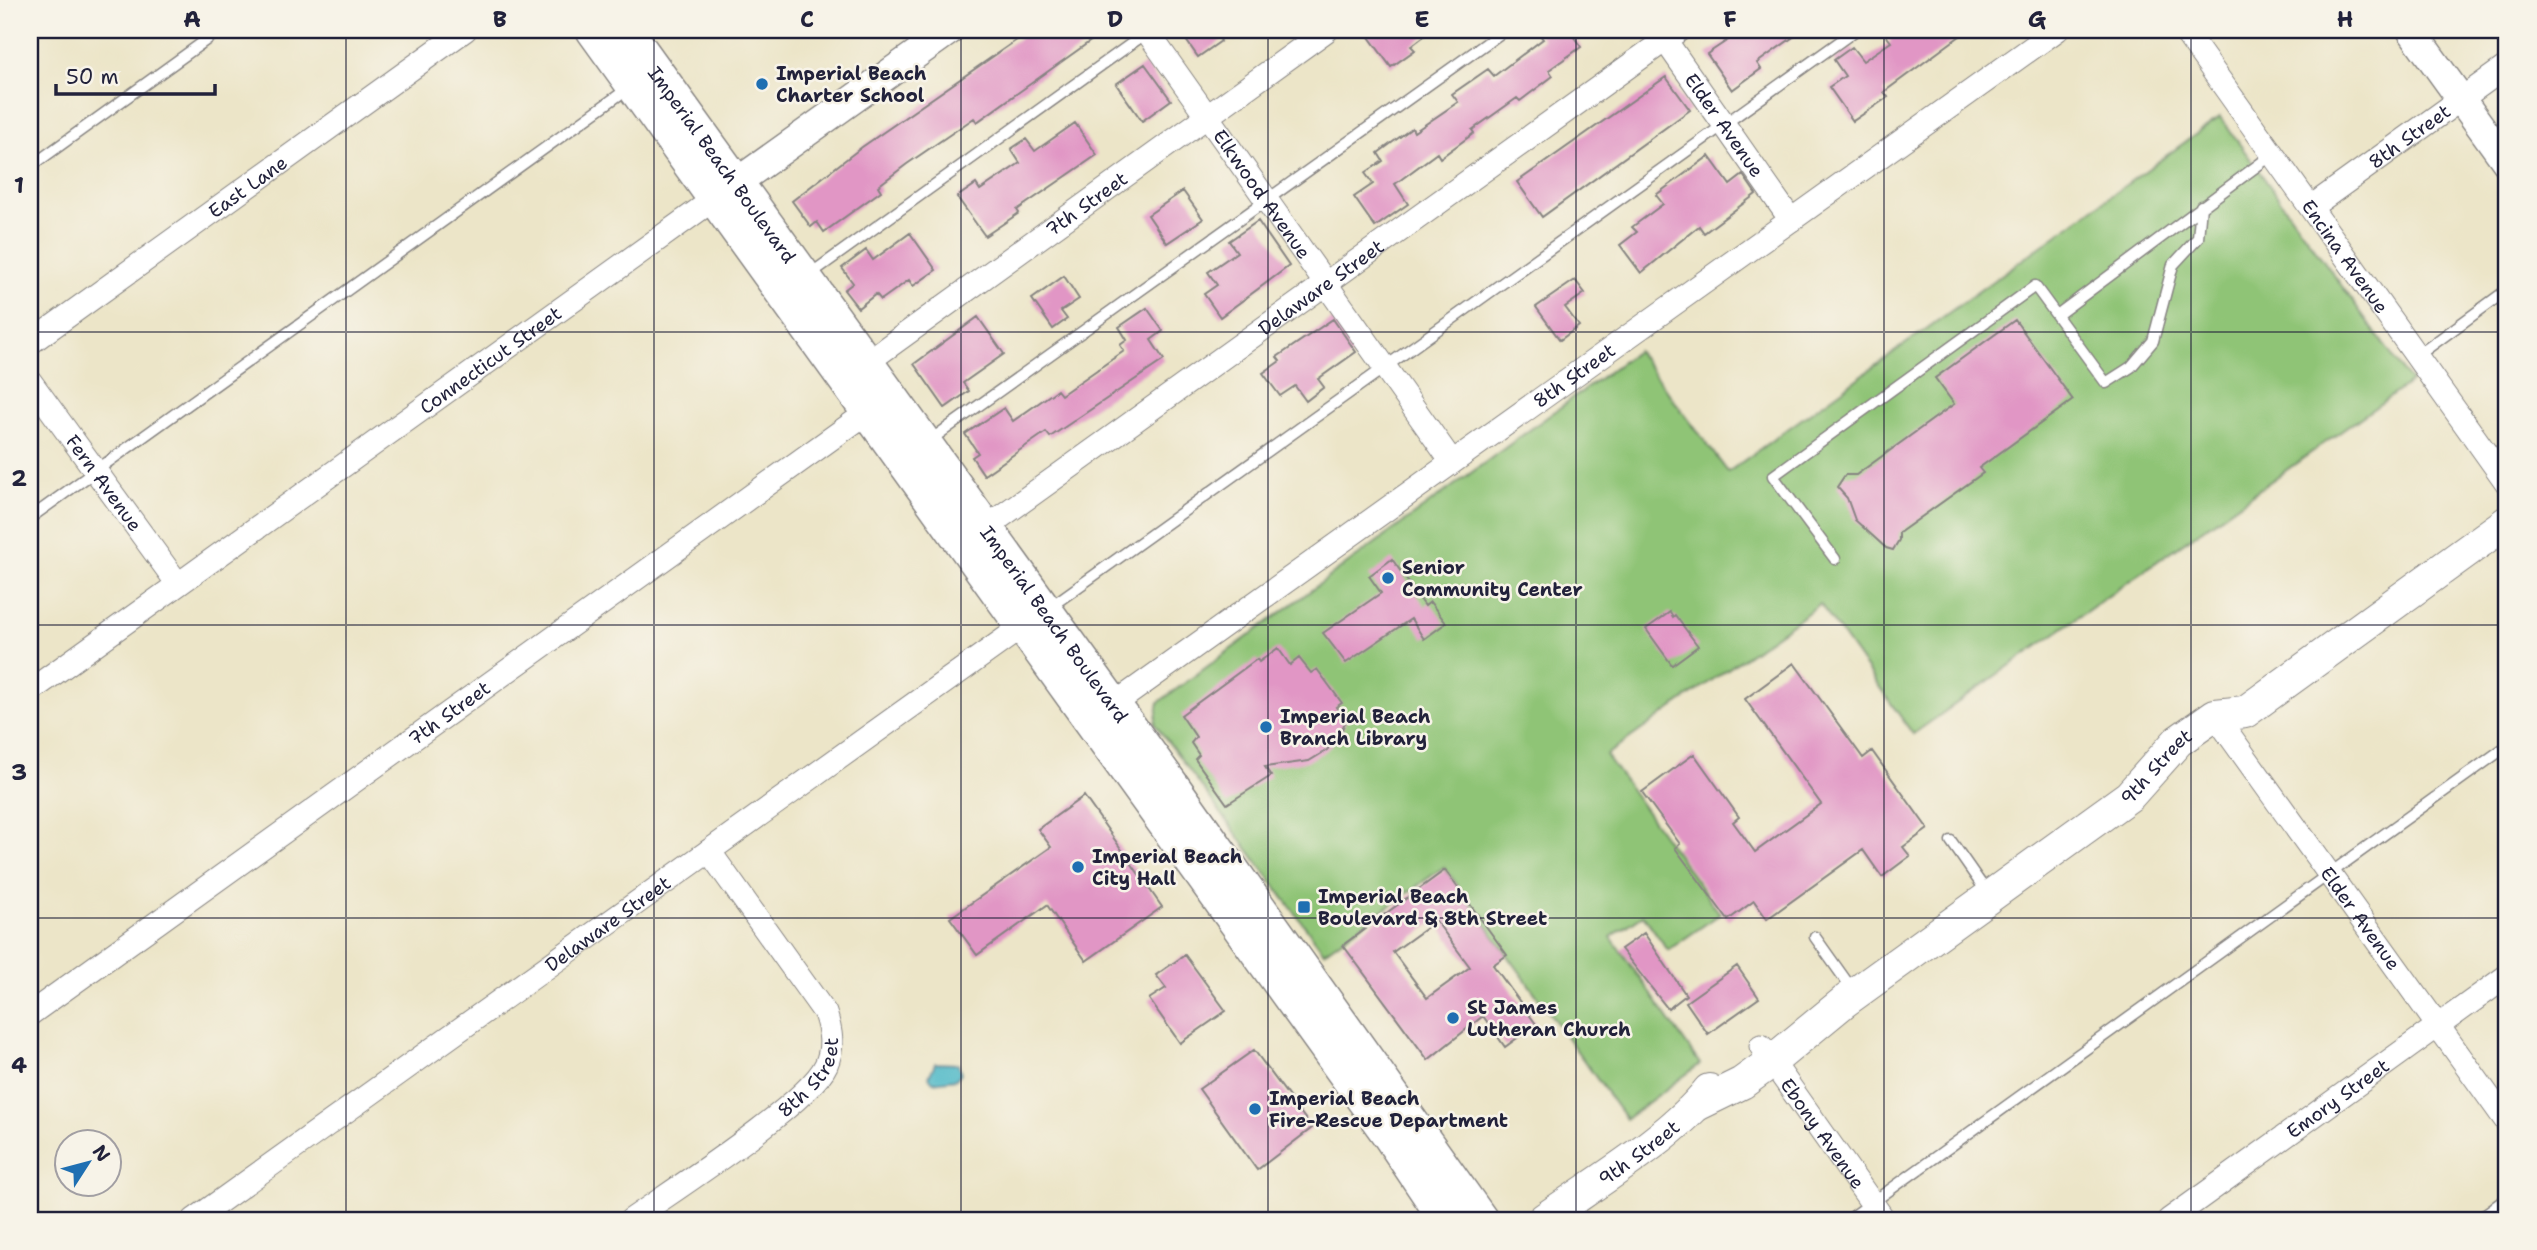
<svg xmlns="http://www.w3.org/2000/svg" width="2537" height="1250" viewBox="0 0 2537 1250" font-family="'Shantell Sans',sans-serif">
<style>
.green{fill:#8fc476;stroke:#587358;stroke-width:2}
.water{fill:#4cb8c7;stroke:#376d81;stroke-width:2}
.building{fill:#e196c5;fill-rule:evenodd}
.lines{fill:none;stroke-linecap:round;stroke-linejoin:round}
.service-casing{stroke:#878482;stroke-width:13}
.minor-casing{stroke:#878482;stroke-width:25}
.tertiary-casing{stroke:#878482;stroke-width:31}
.secondary-casing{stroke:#878482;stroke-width:34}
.primary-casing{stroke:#878482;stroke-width:38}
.service{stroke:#fff;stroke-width:10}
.minor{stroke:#fff;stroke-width:23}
.tertiary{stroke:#fff;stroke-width:28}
.secondary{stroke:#fff;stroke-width:32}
.primary{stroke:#fff;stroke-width:35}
.grid{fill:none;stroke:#22223b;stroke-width:2;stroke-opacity:0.55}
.poi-dot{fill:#1f6fb2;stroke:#f7f3e8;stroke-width:2.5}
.labels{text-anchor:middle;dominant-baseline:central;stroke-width:5;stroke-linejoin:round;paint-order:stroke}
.poi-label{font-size:19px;font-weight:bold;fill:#22223b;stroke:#f7f3e8;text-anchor:start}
.street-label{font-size:19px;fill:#22223b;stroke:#f7f3e8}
.neatline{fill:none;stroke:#22223b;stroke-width:2.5}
.grid-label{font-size:23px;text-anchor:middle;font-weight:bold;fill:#22223b}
</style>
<rect width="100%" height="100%" fill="#f7f3e8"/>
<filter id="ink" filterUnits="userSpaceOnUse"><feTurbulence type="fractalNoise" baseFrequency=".0143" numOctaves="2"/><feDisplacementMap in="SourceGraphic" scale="14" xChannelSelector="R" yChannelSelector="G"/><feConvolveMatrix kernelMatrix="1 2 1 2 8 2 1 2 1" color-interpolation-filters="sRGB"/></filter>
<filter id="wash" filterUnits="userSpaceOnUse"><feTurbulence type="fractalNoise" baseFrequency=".00686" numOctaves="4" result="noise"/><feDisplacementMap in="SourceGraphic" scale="28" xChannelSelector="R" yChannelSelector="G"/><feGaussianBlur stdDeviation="1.57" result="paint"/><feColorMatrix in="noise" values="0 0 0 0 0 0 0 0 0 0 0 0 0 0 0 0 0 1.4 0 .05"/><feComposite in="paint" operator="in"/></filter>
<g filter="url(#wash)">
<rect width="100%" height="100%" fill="#ece5c8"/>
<path class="green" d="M2220,117L2411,382L1913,734L1820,604L1606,755L1720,914L1668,950L1643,915L1611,937L1700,1064L1626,1119L1444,867L1324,952L1155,724L1159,702L1637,351L1728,472Z"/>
<path class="water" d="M935,1063L958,1064L961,1073L956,1079L933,1082L929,1077Z"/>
<g id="blocks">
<path class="building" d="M1031,30H1106L977,122L974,118L907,164L878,186L881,191L824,232L817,222L811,227L792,201L862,147Z
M1179,30H1213L1221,41L1198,57Z
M1364,30H1432L1411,46L1415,50L1391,67Z
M1536,30H1569L1581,47L1549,70L1553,76L1520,101L1517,98L1472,130L1474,133L1440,158L1437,153L1395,184L1408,204L1375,227L1354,197L1373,184L1365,173L1383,161L1378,153L1412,128L1414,132L1458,102L1452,94L1488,69L1494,76L1543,39Z
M1743,30H1803L1757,63L1761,69L1732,90L1707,54Z
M1882,30H1968L1884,92L1888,97L1853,121L1829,87L1845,76L1834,60L1852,47L1863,61L1891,42Z
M1145,64L1171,100L1142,121L1116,84Z
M1666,77L1690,110L1542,217L1517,182Z
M1075,123L1097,155L1017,210L1019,213L985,236L957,197L976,184L980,190L1020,163L1011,149L1026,139L1035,151Z
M1709,156L1730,185L1743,175L1756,194L1704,233L1699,226L1641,273L1620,245L1637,232L1632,227L1663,204L1656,195Z
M1183,191L1203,219L1167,243L1148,215Z
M1258,221L1289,266L1220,317L1204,294L1217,285L1208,272L1237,252L1229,241Z
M910,233L936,270L913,286L909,280L881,300L876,294L858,308L844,290L853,283L842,268L866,250L873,260Z
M1064,276L1079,299L1061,311L1067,319L1053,329L1032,299Z
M1575,280L1585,293L1565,307L1579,326L1560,340L1536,307Z
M1147,308L1163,331L1151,340L1164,360L1050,437L1046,432L984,475L972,457L978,453L965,434L1004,408L1013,421L1057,390L1061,395L1124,351L1120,345L1127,340L1119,327Z
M978,317L1004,354L963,383L969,391L945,408L914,364Z
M1333,319L1356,352L1318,379L1324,387L1306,401L1295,386L1280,396L1263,373L1280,361L1277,357Z
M2015,320L2073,400L1979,468L1983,473L1899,533V540L1893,550L1886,548L1855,520L1847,498L1837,487L1845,475H1856L1954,404L1935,378Z
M1392,559L1425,606L1430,602L1446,623L1424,639L1411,619L1346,663L1323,633L1381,593L1369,576Z
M1670,612L1673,617L1675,615L1698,646L1672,665L1646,629Z
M1278,648L1290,665L1299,658L1311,673L1317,669L1342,703L1336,707L1346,720L1340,734L1327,750L1309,761L1265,767L1271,776L1227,804L1195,759L1199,755L1191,743L1196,737L1181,715L1257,659L1259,662Z
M1794,663L1863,758L1872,751L1928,829L1903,847L1910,856L1882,877L1863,850L1767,919L1754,901L1728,920L1675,848L1680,844L1642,792L1694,754L1739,817L1733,822L1755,852L1821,804L1745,699Z
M1084,796L1162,907L1086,961L1047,905L977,955L950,918L1051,847L1038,829Z
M1445,870L1507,955L1493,965L1536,1024L1505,1047L1483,1016L1428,1060L1343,945ZM1436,921L1470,967L1427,998L1393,952Z
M1644,933L1686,995L1668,1009L1621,949Z
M1185,955L1226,1011L1180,1043L1149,999L1166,988L1156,975Z
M1737,966L1759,998L1708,1034L1686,1002Z
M1254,1050L1312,1128L1257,1170L1199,1089Z"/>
</g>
</g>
<g filter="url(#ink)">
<use href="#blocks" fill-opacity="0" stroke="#878482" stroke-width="2"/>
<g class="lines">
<g class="service-casing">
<path id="service" d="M30,167L220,30
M809,275L1149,31
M2057,315L2273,154
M2417,356L2507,290
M929,441L1505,30
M30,518L630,87
M1835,559L1773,476L2035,286L2106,383L2131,367L2153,341L2173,265L2198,238L2201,206
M1050,607L1856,30
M1951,841L1988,894
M1815,937L1854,992
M1848,1220L2507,746
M2477,1220L2507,1198"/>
</g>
<g class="minor-casing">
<g id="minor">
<path id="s1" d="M1146,30L1452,462"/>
<path id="s2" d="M1658,30L1791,220"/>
<path id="s3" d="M2184,30L2507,483"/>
<path id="s4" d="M2311,207L2507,66"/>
<path id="s5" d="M30,343L465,30"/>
<path id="s6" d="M856,370L1327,30"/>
<path id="s7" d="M30,381L178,584"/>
<path id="s8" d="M974,536L1679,30"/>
<path id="s9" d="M30,691L714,199"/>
<path id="s10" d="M1103,712L2057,30"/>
<path id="s11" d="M2215,715L2507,1122"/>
<path id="s12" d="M30,1014L868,412"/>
<path id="s13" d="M1761,1046L1884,1220"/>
<path id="s14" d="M194,1220L1023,626"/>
<path id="s15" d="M631,1220C672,1191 808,1104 826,1065C834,1047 831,1031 825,1013L709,851"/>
<path id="s16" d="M2169,1220L2507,976"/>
</g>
</g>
<g class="tertiary-casing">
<path id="tertiary" d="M2411,30L2507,163
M719,195L950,30"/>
</g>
<g class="secondary-casing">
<g id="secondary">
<path id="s17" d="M1697,1105L1742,1083L1771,1062L1845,1001L2129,796L2178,741L2215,715L2245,712L2507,522"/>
<path id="s18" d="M1543,1220C1592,1185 1674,1136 1709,1090"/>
</g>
</g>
<g class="primary-casing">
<g id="primary">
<path d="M594,30L1390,1135L1447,1220"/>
<path id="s19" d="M625,30L1173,788L1480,1220"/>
</g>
</g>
<use href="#service" class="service"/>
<use href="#minor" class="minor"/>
<use href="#tertiary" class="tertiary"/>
<use href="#secondary" class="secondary"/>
<use href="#primary" class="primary"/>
</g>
</g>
<path class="grid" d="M346,30V1220M654,30V1220M961,30V1220M1268,30V1220M1576,30V1220M1884,30V1220M2191,30V1220M30,332H2507M30,625H2507M30,918H2507"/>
<g class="poi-dot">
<circle cx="762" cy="84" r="7"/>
<circle cx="1388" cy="578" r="7"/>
<circle cx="1266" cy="727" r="7"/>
<circle cx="1078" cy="867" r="7"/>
<rect x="1297" y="900" width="14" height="14" rx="3.5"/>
<circle cx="1453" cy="1018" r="7"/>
<circle cx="1255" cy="1109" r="7"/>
</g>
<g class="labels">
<g class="poi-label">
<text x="776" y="73">Imperial Beach<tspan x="776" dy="22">Charter School</tspan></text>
<text x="1402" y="567">Senior<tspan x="1402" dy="22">Community Center</tspan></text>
<text x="1280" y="716">Imperial Beach<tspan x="1280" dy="22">Branch Library</tspan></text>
<text x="1092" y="856">Imperial Beach<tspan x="1092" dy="22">City Hall</tspan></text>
<text x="1318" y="896">Imperial Beach<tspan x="1318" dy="22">Boulevard &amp; 8th Street</tspan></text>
<text x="1467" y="1007">St James<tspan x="1467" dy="22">Lutheran Church</tspan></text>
<text x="1269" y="1098">Imperial Beach<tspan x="1269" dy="22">Fire-Rescue Department</tspan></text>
</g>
<g class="street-label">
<text stroke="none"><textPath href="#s2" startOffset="116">Elder Avenue</textPath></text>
<text stroke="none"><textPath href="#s4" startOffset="121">8th Street</textPath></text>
<text stroke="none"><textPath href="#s19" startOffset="166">Imperial Beach Boulevard</textPath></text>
<text stroke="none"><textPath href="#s5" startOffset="268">East Lane</textPath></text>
<text stroke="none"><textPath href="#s1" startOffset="201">Elkwood Avenue</textPath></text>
<text stroke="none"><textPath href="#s6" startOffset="284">7th Street</textPath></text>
<text stroke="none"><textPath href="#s3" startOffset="278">Encina Avenue</textPath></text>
<text stroke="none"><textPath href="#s8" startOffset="427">Delaware Street</textPath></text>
<text stroke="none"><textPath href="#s9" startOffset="567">Connecticut Street</textPath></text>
<text stroke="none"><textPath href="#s10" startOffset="579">8th Street</textPath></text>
<text stroke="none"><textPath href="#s7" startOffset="126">Fern Avenue</textPath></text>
<text stroke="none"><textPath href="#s19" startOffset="733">Imperial Beach Boulevard</textPath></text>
<text stroke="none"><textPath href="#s12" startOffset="516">7th Street</textPath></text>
<text stroke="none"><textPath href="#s17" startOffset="572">9th Street</textPath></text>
<text stroke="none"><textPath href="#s11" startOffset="250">Elder Avenue</textPath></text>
<text stroke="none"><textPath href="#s14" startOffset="509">Delaware Street</textPath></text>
<text stroke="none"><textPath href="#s15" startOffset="231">8th Street</textPath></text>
<text stroke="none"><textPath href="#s16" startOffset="208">Emory Street</textPath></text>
<text stroke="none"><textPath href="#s13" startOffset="107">Ebony Avenue</textPath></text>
<text stroke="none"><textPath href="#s18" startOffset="117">9th Street</textPath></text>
</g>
</g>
<rect width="2537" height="1250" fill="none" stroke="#f7f3e8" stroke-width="77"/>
<g transform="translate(88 1163) rotate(54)"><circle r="33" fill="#f7f3e8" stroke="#a29fa3" stroke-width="2"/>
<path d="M0-5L12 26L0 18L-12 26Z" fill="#1f6fb2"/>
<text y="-10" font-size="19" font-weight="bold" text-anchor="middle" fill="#22223b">N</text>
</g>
<path d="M56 84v10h159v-10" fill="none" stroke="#22223b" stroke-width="3.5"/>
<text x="66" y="84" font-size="21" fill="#22223b" stroke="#f7f3e8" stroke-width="5" paint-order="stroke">50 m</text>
<rect x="38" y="38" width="2460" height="1174" class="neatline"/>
<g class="grid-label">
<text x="192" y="27">A</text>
<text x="500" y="27">B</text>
<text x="807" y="27">C</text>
<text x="1115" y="27">D</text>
<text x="1422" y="27">E</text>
<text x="1730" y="27">F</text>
<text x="2037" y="27">G</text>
<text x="2345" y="27">H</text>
<text x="19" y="193">1</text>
<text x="19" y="486">2</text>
<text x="19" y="780">3</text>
<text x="19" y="1073">4</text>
</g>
</svg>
